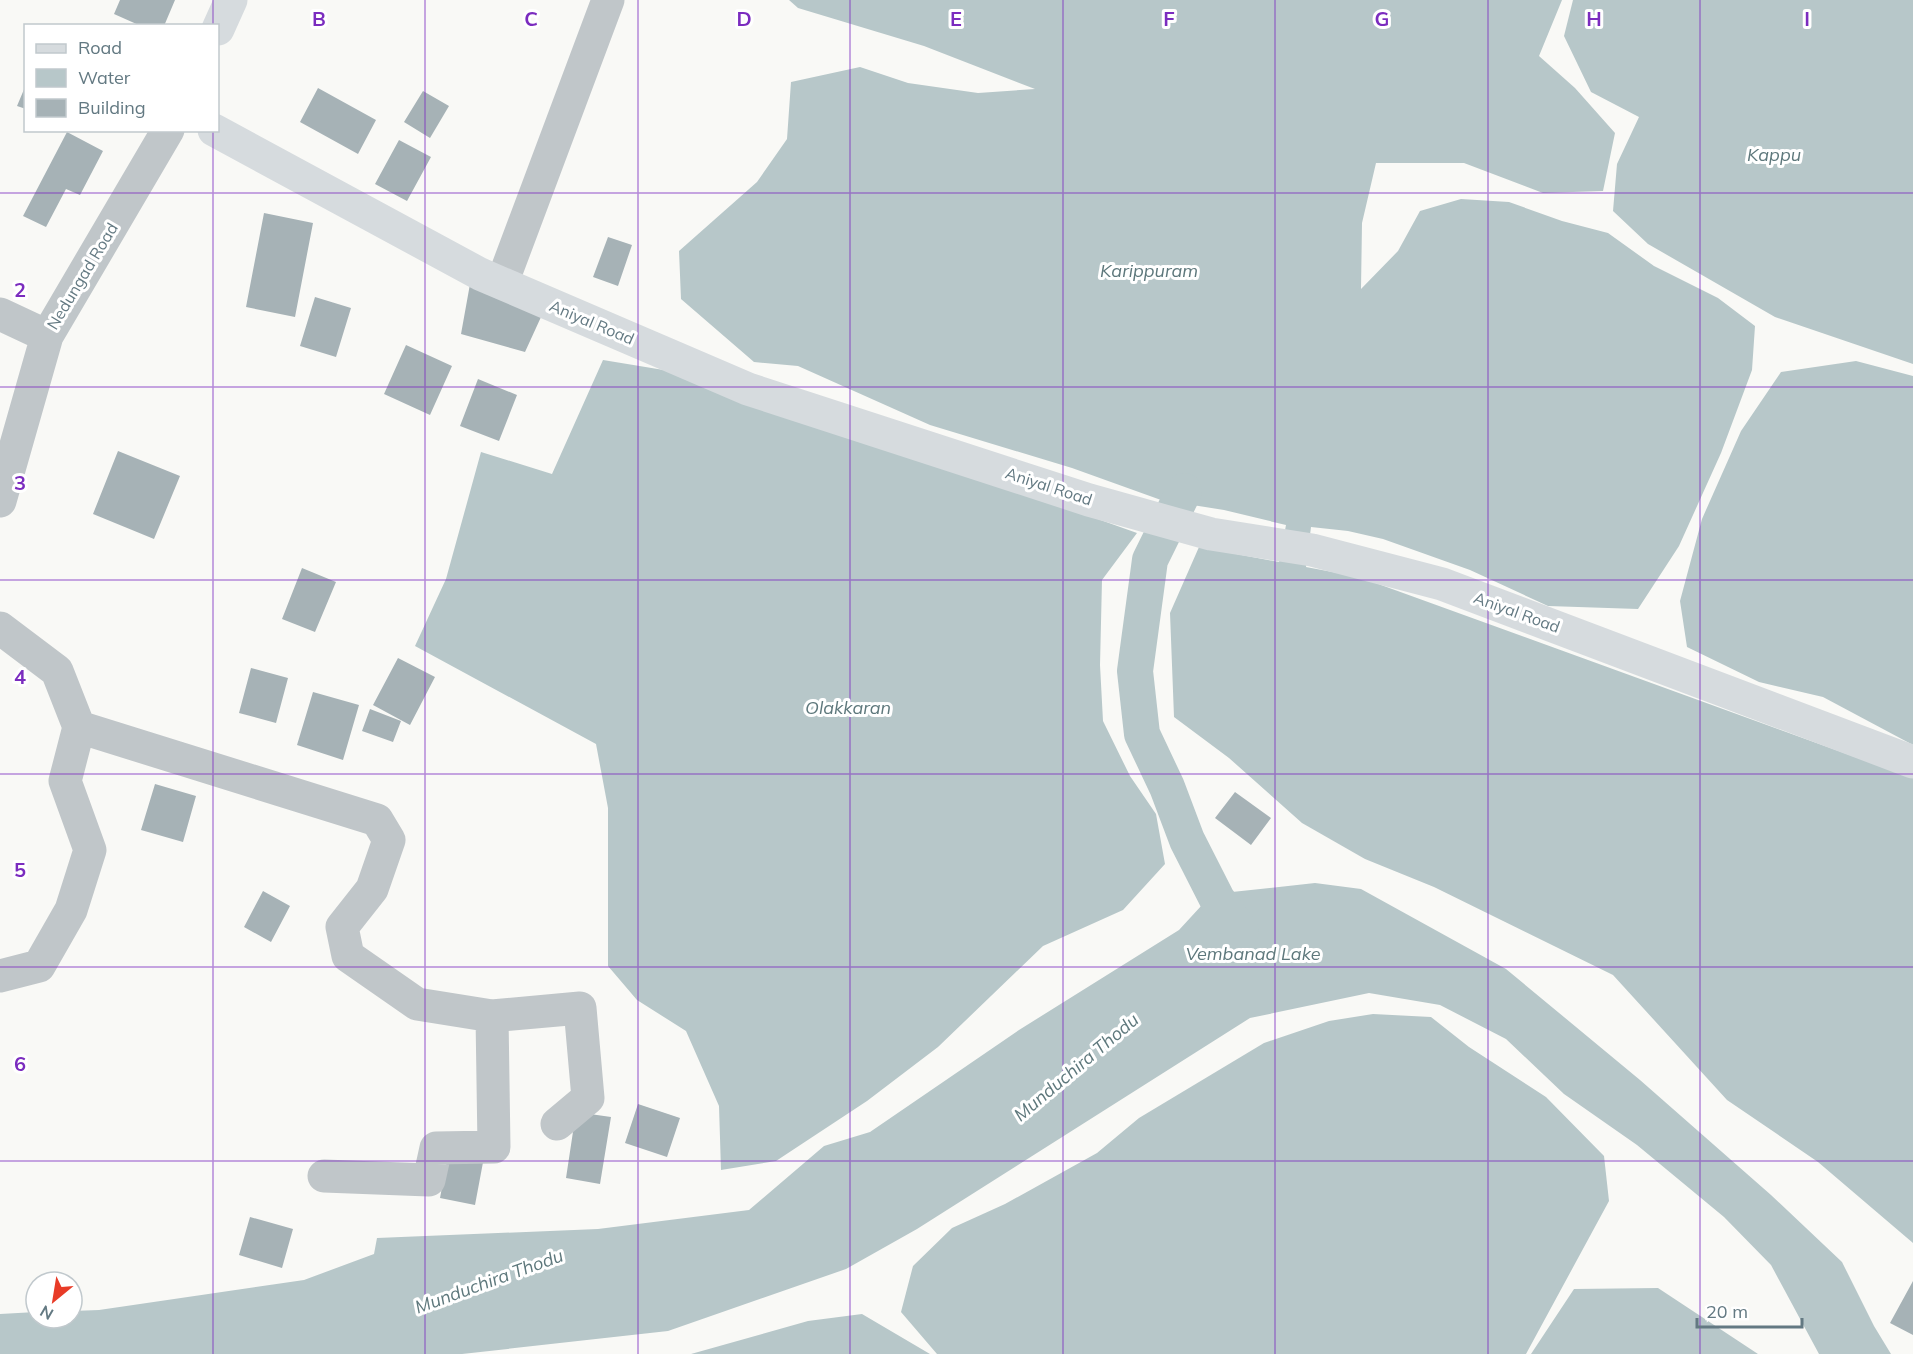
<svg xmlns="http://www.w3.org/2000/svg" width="1913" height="1354" viewBox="0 0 1913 1354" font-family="Mulish,sans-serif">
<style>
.water{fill:#b7c7c9}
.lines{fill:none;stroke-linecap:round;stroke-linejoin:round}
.canal{stroke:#b7c7c9;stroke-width:36}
.building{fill:#a6b2b6}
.street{stroke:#c0c6c9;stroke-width:33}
.secondary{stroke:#d6dbde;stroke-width:33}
.grid{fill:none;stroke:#7b2cbf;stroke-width:1.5;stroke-opacity:0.55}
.labels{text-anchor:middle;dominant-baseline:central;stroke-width:6;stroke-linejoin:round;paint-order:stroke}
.street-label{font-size:16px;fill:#637982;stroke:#fff}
.water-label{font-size:18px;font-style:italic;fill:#5e787c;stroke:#fff}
.grid-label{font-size:20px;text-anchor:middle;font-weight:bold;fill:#7b2cbf;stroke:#fff;stroke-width:6;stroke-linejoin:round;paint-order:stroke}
</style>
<rect width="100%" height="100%" fill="#f9f9f6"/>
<path class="water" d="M789,0H1562L1539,56L1575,88L1615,133L1603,191L1543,193L1464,163H1376L1362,223L1361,289L1398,251L1420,211L1461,199L1509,202L1562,221L1608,233L1654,266L1718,298L1755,326L1752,370L1721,453L1679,546L1638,609L1548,606L1470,570L1383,539L1348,531L1311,527L1306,567L1359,577L1913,778V1243L1818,1162L1727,1100L1613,975L1434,887L1365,859L1302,823L1229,758L1174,717L1170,613L1199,547L1279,562L1286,525L1224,510L1161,500L1072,468L930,425L798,366L754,362L681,299L679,251L757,182L787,139L791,82L860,67L908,83L978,93L1035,89L924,46L798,8Z
M1573,0H1913V364L1775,317L1648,244L1613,211L1617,164L1639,117L1591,92L1564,36Z
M603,360L694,375L1137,533L1102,580L1100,665L1103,721L1130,776L1156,814L1165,864L1123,910L1043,946L938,1047L867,1101L776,1161L721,1170L719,1106L686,1031L637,1000L608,966V808L596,744L415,646L446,579L481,452L552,474Z
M1856,361L1913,376V745L1823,697L1759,682L1687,647L1680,601L1702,519L1741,431L1781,372Z
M1315,883L1361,889L1506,969L1640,1080L1771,1195L1842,1262L1874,1326L1891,1354H1819L1771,1265L1724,1217L1637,1145L1564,1094L1506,1039L1440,1005L1369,993L1250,1018L917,1229L846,1269L668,1331L462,1354H0V1314L36,1312V1318H72V1311L99,1310L304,1280L374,1254L377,1238L598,1229L749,1210L824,1146L870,1132L1019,1030L1179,930L1202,905L1232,892Z
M1373,1014L1431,1017L1469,1047L1546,1097L1604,1156L1609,1201L1526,1354H937L901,1312L913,1266L952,1228L1005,1204L1097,1153L1139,1118L1264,1043L1329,1021Z
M1658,1288L1758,1354H1531L1574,1289Z
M862,1314L930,1354H691L808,1321Z"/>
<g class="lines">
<path class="canal" d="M1184,491L1150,560L1135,671L1142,734L1167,787L1187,840L1217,899L1241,931"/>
</g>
<path class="building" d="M120,0H175L164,26H141L114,14Z
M25,87H26V109L17,106Z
M318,88L376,120L358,154L300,122Z
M423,91L449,106L430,138L404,122Z
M67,132L103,151L80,195L66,189L46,227L23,216Z
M399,140L431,157L407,201L375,184Z
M264,213L313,223L295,317L246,307Z
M608,237L632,245L618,286L593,277Z
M470,284L541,317L525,352L461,334Z
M315,297L351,308L336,357L300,346Z
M406,345L452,366L430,415L384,394Z
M478,379L517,395L499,441L460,426Z
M118,451L180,476L154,539L93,514Z
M302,568L336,582L315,632L282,619Z
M398,658L435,677L410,725L373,705Z
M251,668L288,678L276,723L239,713Z
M313,692L359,705L343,760L297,745Z
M370,709L401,721L393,742L362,731Z
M155,784L196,796L183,842L141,830Z
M1235,792L1271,818L1251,845L1215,818Z
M263,891L290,906L271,942L244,927Z
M638,1104L680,1118L667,1157L625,1143Z
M576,1112L611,1117L600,1184L566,1178Z
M449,1150L484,1157L475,1205L440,1198Z
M250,1217L293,1229L282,1268L239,1255Z
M1913,1281V1335L1890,1323Z"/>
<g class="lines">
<path class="street" d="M502,283L608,0
M0,314L47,336
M0,501L47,336L168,130
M0,628L57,671L79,727L65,781L90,850L71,910L39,966L0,976
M79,727L377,820L389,840L372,889L342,927L348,956L417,1004L492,1016L580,1008L588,1098L557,1124
M324,1176L429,1180L436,1148L494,1147L492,1016"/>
<path class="secondary" d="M218,29L231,0
M214,130L480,274L748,389L1089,500L1211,534L1312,550L1442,584L1913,762"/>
</g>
<path class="grid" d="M213,0V26M425,0V1354M638,0V1354M850,0V1354M1063,0V1354M1275,0V1354M1488,0V1354M1700,0V1354M213,130V1354M0,193H1913M0,387H1913M0,580H1913M0,774H1913M0,967H1913M0,1161H1913"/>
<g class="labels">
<g class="street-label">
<text transform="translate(82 276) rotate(-59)">Nedungad Road</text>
<text transform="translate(592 322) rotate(23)">Aniyal Road</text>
<text transform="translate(1049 486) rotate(18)">Aniyal Road</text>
<text transform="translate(1517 612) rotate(20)">Aniyal Road</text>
</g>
<g class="water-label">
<text x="1774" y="154">Kappu</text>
<text x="1149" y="270">Karippuram</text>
<text x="848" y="707">Olakkaran</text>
<text x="1253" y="953">Vembanad Lake</text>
<text transform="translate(1076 1067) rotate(-40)">Munduchira Thodu</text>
<text transform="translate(489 1281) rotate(-20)">Munduchira Thodu</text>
</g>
</g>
<g class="grid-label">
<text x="319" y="26">B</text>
<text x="531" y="26">C</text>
<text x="744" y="26">D</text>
<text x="956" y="26">E</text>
<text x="1169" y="26">F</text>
<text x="1382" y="26">G</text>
<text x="1594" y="26">H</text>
<text x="1807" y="26">I</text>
<text x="20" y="297">2</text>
<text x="20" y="490">3</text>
<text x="20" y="684">4</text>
<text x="20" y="877">5</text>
<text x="20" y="1071">6</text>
</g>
<rect x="24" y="24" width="195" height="108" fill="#ffffff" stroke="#c1c9cd" stroke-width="1.5"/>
<rect x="36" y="44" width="30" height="9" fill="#d6dbde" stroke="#c1c9cd" stroke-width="1.5"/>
<text x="78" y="54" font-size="18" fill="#637982">Road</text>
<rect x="36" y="69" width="30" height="18" fill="#b7c7c9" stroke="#c1c9cd" stroke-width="1.5"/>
<text x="78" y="84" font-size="18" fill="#637982">Water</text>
<rect x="36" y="99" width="30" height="18" fill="#a6b2b6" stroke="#c1c9cd" stroke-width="1.5"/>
<text x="78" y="114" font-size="18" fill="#637982">Building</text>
<g transform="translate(54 1300) rotate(210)"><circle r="28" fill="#ffffff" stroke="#c1c9cd" stroke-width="1.5"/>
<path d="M0-4.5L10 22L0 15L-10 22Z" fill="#e83b27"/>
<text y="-9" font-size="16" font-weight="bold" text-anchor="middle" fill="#637982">N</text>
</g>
<path d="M1697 1318v9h105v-9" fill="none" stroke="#637982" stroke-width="3"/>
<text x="1706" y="1318" font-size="18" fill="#637982" stroke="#ffffff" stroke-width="4.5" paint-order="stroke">20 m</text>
</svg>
